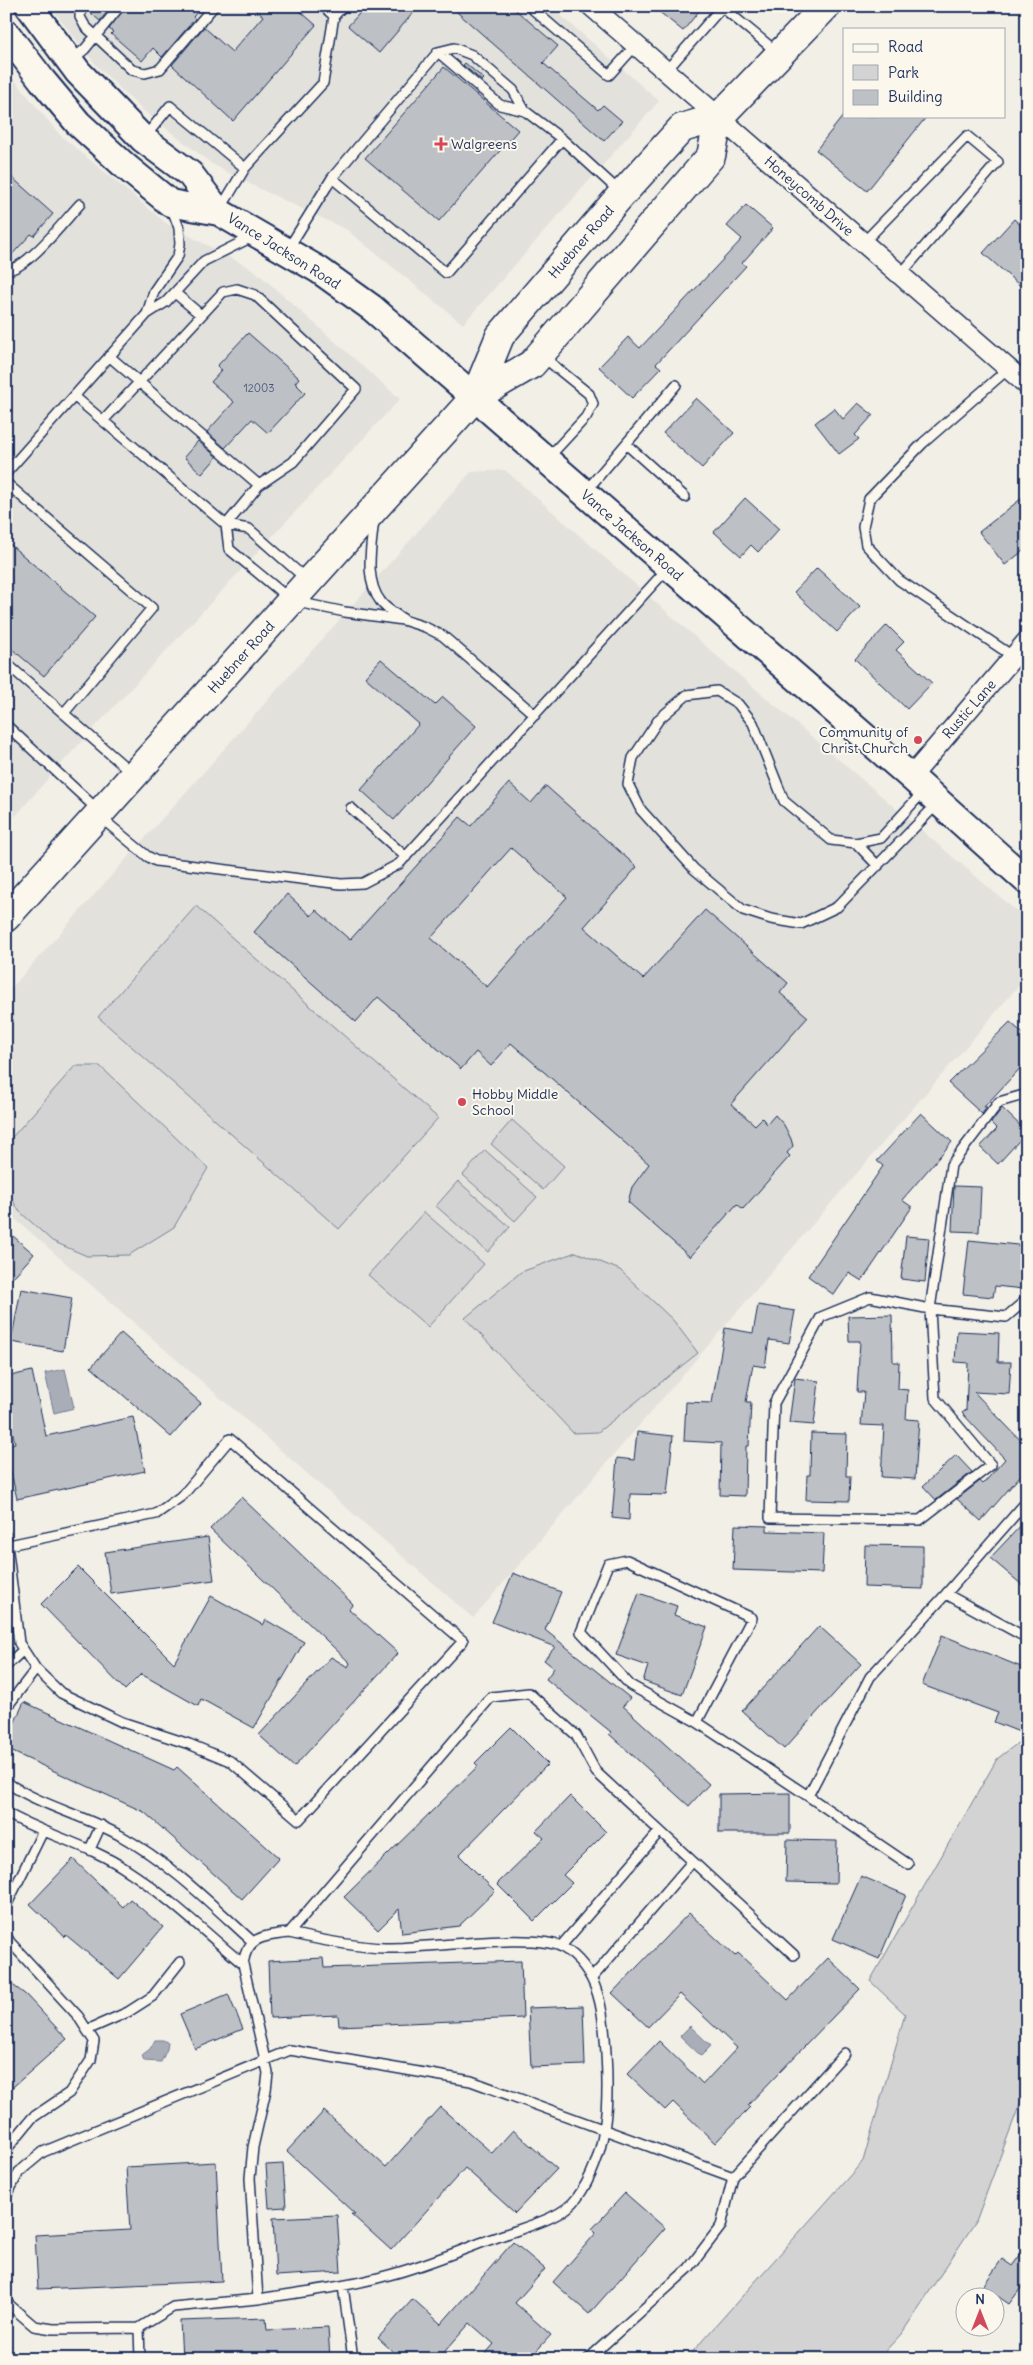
<svg xmlns="http://www.w3.org/2000/svg" width="1033" height="2365" viewBox="0 0 1033 2365" font-family="Delius,sans-serif">
<style>
.built{fill:#e2e1dc}
.green{fill:#d2d3d2;stroke:#768198}
.water{fill:#a9adb7;stroke:#707b93}
.building{fill:#bdc0c4;stroke:#1b2f5e;fill-rule:evenodd}
.lines{fill:none;stroke-linecap:round;stroke-linejoin:round}
.service-casing{stroke:#1b2f5e;stroke-width:12}
.minor-casing{stroke:#1b2f5e;stroke-width:22}
.secondary-casing{stroke:#1b2f5e;stroke-width:30}
.primary-casing{stroke:#1b2f5e;stroke-width:31}
.service{stroke:#fbf7ec;stroke-width:9}
.minor{stroke:#fbf7ec;stroke-width:19}
.secondary{stroke:#fbf7ec;stroke-width:26}
.primary{stroke:#fbf7ec;stroke-width:28}
.poi-dot{fill:#d1495b;stroke:#fbf7ec;stroke-width:2}
.labels{text-anchor:middle;dominant-baseline:central;stroke-width:4;stroke-linejoin:round;paint-order:stroke}
.number-label{font-size:11px;fill:#445378}
.poi-label{font-size:14px;fill:#1b2f5e;stroke:#fbf7ec;text-anchor:start}
.street-label{font-size:14px;fill:#1b2f5e;stroke:#fbf7ec}
</style>
<rect width="100%" height="100%" fill="#f2efe6"/>
<filter id="ink" filterUnits="userSpaceOnUse"><feTurbulence type="fractalNoise" baseFrequency=".02" numOctaves="2"/><feDisplacementMap in="SourceGraphic" scale="10" xChannelSelector="R" yChannelSelector="G"/><feConvolveMatrix kernelMatrix="1 2 1 2 8 2 1 2 1" color-interpolation-filters="sRGB"/></filter>
<g filter="url(#ink)">
<path class="built" d="M58,6H550L659,101L463,324L347,230L254,186L212,164L140,108L97,66L55,13Z
M6,70L60,135L167,224L254,270L400,399L58,767L6,827Z
M505,470L718,657L1027,920V976L473,1618L6,1211V994L471,472Z"/>
<path class="green" d="M196,906L438,1118L339,1229L98,1017Z
M75,1066H100L208,1168L174,1227L129,1255L87,1256L52,1241L19,1211L6,1189V1144Z
M512,1120L564,1166L543,1190L491,1144Z
M485,1150L537,1197L515,1221L463,1175Z
M458,1181L510,1227L488,1252L436,1206Z
M424,1212L484,1264L428,1327L368,1275Z
M576,1252L620,1270L673,1320L698,1353L598,1432L573,1433L465,1318L521,1272Z
M1027,1736V2085L976,2221L902,2333L878,2359H686L863,2161L905,2014L870,1981L997,1759Z"/>
<path class="water" d="M65,1369L74,1408L54,1413L45,1373Z
M690,2026L711,2046L701,2056L680,2036Z
M155,2040H163L168,2043L167,2049L161,2062L144,2061L142,2055L150,2049Z"/>
<path class="building" d="M87,6H112L100,21L87,10Z
M126,6H202L193,17L195,19L162,57L153,48L142,61L111,34L113,32L109,29Z
M251,6H294L316,25L233,121L172,65L204,27L232,52L263,16Z
M366,6H419L379,53L348,26Z
M450,6H511L558,46L543,63L598,110L603,105L622,121L604,141Z
M652,6H703L683,31Z
M465,63L484,79L482,81L463,65Z
M444,67L518,130L439,221L365,158Z
M843,116H927L867,191L816,150Z
M6,172L53,214L34,236L31,234L6,261Z
M746,205L773,228L742,263L746,266L656,364L661,368L632,398L599,367L628,337L640,348L742,239L727,226Z
M1014,219L1027,231V292L983,253Z
M248,333L299,378L295,383L305,393L268,433L252,419L225,448L207,432L234,402L211,382L222,370L217,366Z
M696,398L734,433L702,468L663,433Z
M858,403L873,415L855,435L859,439L839,454L815,423L834,408L843,419Z
M198,441L217,457L202,474L184,457Z
M1027,494V548L1005,565L979,532Z
M745,498L779,529L758,552L751,545L741,556L714,532Z
M6,541L95,617L44,676L6,644Z
M817,568L860,607L837,632L794,592Z
M887,625L904,642L896,650L932,683L907,709L855,659Z
M381,659L435,705L443,697L476,726L394,820L361,790L419,724L365,677Z
M509,783L531,803L546,786L637,867L584,927L643,979L705,910L788,983L780,993L808,1017L731,1104L755,1125L762,1118L767,1124L775,1115L784,1125L791,1139L793,1146L787,1153L790,1156L743,1209L737,1204L690,1257L628,1202L632,1187L649,1164L511,1043L491,1066L476,1052L461,1069L378,997L356,1022L254,932L287,894L311,916L316,910L350,940L460,817L471,826ZM511,848L567,897L487,987L431,938Z
M1010,1022L1027,1037V1061L984,1107H987L982,1114L948,1083Z
M1002,1108L1027,1132L998,1164L980,1147L997,1129L991,1123Z
M921,1113L952,1142L902,1200L912,1207L862,1281L849,1273L834,1295L808,1276L883,1166L877,1161Z
M954,1186L981,1187L979,1232L952,1231Z
M6,1230L34,1254L6,1285Z
M906,1236L929,1238L925,1282L901,1279Z
M969,1240L1027,1246L1023,1289L995,1286L993,1297L963,1294Z
M21,1289L72,1298L63,1351L11,1342Z
M758,1305L795,1311L789,1343L769,1340L765,1367L753,1365L746,1402H751L749,1446H746L745,1496L720,1495L721,1443L684,1441L686,1402L712,1403L725,1328L753,1333Z
M892,1315L893,1362H899L898,1389L908,1390L906,1419L919,1420L915,1479L881,1477L884,1426L861,1425L864,1392H857L860,1341H849L848,1316Z
M957,1331L999,1333L998,1362H1011L1009,1394L974,1392L1027,1447V1468L981,1521L957,1499L980,1481L983,1484L1005,1459L962,1413L966,1410L968,1363L955,1362Z
M121,1333L201,1403L171,1437L91,1367Z
M32,1371L46,1436L133,1417L145,1471L17,1499L6,1449V1445L15,1443L6,1405V1377Z
M795,1378L819,1381L814,1425L789,1423Z
M637,1432L673,1436L667,1495L630,1494L629,1520L612,1518L617,1458L634,1460Z
M811,1433L847,1434L846,1476H850L849,1501L806,1500L807,1475H810Z
M956,1455L972,1472L936,1500L923,1486Z
M241,1497L353,1604L349,1609L398,1653L294,1767L259,1735L331,1657L348,1667L350,1663L210,1529Z
M1027,1519V1589L990,1558Z
M735,1525L767,1526V1531L824,1533L822,1573L733,1570Z
M208,1537L214,1580L111,1594L105,1552Z
M865,1545L923,1546V1589L864,1587Z
M78,1567L174,1663L211,1596L263,1625L266,1620L304,1642L254,1728L201,1699L198,1706L141,1674L125,1690L41,1604Z
M513,1573L561,1592L545,1630L630,1698L623,1706L709,1784L689,1806L609,1734L611,1732L546,1679L554,1668L544,1660L555,1647L492,1622Z
M639,1593L677,1606L674,1615L707,1627L682,1695L643,1681L648,1666L616,1655Z
M819,1626L861,1664L784,1749L742,1711Z
M942,1635L1021,1667L1020,1669L1027,1671V1735L994,1722L998,1713L922,1685Z
M24,1702L174,1770L177,1767L279,1858L242,1899L144,1812L6,1749V1741Z
M511,1727L548,1764L459,1855L495,1891L459,1926L402,1933L399,1909L378,1930L344,1897L478,1766L475,1763Z
M790,1793V1833H719V1794Z
M570,1796L606,1832L563,1875L572,1883L534,1921L497,1884L544,1838L536,1831Z
M787,1840L837,1841L836,1883L786,1882Z
M73,1859L123,1907L130,1899L163,1927L119,1979L66,1935L65,1937L30,1904Z
M861,1876L906,1895L879,1959L833,1939Z
M689,1913L735,1956L738,1953L788,2000L828,1958L860,1989L748,2105L750,2107L715,2143L673,2102L665,2110L627,2074L659,2041L703,2084L737,2048L680,1994L648,2027L612,1993Z
M323,1958L324,1968L521,1961L523,2018L339,2026L338,2015L270,2018L268,1961Z
M6,1980L26,1995L67,2039L6,2093Z
M228,1994L243,2029L195,2049L180,2014Z
M583,2006L585,2065L531,2067L528,2008Z
M440,2107L492,2153L513,2130L557,2169L515,2213L465,2168L391,2250L351,2214H355L287,2151L324,2111L386,2167Z
M216,2162L222,2281L38,2289L35,2235L130,2230L126,2167Z
M283,2164L286,2207L269,2208L266,2165Z
M625,2193L665,2228L589,2314L553,2282L596,2233L592,2229Z
M337,2215L341,2272L276,2276L273,2218Z
M513,2242L545,2269L515,2303L551,2335L529,2359H481L494,2344L470,2323L438,2359H401L378,2338L413,2299L441,2324Z
M1027,2246V2280L1009,2304L983,2286L1002,2259L1012,2266Z
M266,2318L267,2330L328,2327L330,2359H282V2353L241,2355V2359H182L180,2321Z"/>
<g class="lines">
<g class="service-casing">
<path id="service" d="M81,6L80,17L85,26L132,70L145,73L160,69L214,6
M323,6L334,16L343,6
M529,6L609,75L636,45
M438,52L500,105L525,111
M72,60L85,49L120,6
M666,71L722,7L778,53
M145,137L170,106L245,168
M332,178L446,273L562,139
M221,208L245,168L323,83L334,16
M863,243L967,136L998,162L900,275
M288,249L332,178L438,52L454,48L472,55L513,90L525,111L562,139L620,192
M6,270C27,270 65,220 80,204
M175,293L201,315
M147,314L154,291L178,256L180,244L179,228L171,206
M109,356L259,485
M542,356L589,394L593,404L586,417L548,458
M1008,369L923,443L869,499L863,527L866,545L899,580L1014,657
M75,397L226,525L249,529L306,579
M103,421L223,292L237,289L255,295L356,389L293,462L259,485L226,525L229,549L292,601L345,612L403,620L425,627L443,636L535,715
M626,444L685,497
M6,473L147,314L166,302L204,261L252,237
M6,483L152,608L64,713
M586,491L676,385
M374,518C372,545 363,579 381,602C386,609 396,614 403,619
M6,663L132,773
M6,725L99,811
M923,792L881,838L856,843L831,840L784,801L753,723L738,704L717,691L687,695L659,719L633,758L628,784L641,810L694,869L743,910L771,919L801,924L837,907L938,803
M351,808L406,857
M100,817L147,856L156,861L341,884L363,883L399,864L667,569
M856,843L878,866
M1027,1094L999,1102L951,1165L930,1309L1006,1317L1027,1299
M870,1297L930,1309L935,1398L991,1465L920,1520L770,1518L774,1403L821,1317Z
M1027,1501L946,1594L1027,1638
M6,1536L19,1643L36,1669L61,1693L122,1722L189,1744L230,1761L299,1820L463,1641L230,1439L183,1495L156,1514L9,1545
M6,1666L22,1651
M6,1708L36,1669
M697,1722L630,1685L581,1632L608,1564L627,1560L752,1618L697,1722L808,1796
M6,1782C41,1806 84,1815 121,1836C170,1863 210,1903 252,1941
M6,1813C45,1835 90,1845 127,1870C166,1895 207,1934 243,1964
M90,1849L101,1825
M908,1864L808,1796L870,1677L946,1594
M6,1906L43,1831
M289,1933C320,1940 353,1947 385,1948C424,1949 534,1932 562,1947C600,1969 604,2014 606,2053C609,2103 608,2155 577,2198C563,2218 525,2227 503,2235C465,2248 428,2265 389,2275C346,2287 302,2292 258,2299L250,2178L253,2147L266,2090L268,2073L243,1964C247,1936 264,1936 289,1933Z
M289,1933L491,1697L529,1693L576,1735L596,1772L794,1955
M6,1935L10,1942L78,2016L94,2041L91,2060L69,2093L32,2118L6,2150
M561,1946L660,1831
M592,1978L692,1862
M87,2030L128,2012L153,1996L180,1962
M6,2197L19,2172L43,2152L290,2050L471,2081L733,2177
M343,2286L353,2359
M6,2302L34,2326L53,2329L139,2328L173,2307L258,2299
M139,2328L140,2359
M588,2359L689,2268L721,2226L733,2177L845,2053"/>
</g>
<g class="minor-casing">
<path id="minor" d="M591,6L1027,385
M911,777L1027,641"/>
</g>
<g class="secondary-casing">
<path id="secondary" d="M29,6L78,72L143,139L190,174L219,212
M6,33L42,80L78,123L125,166L170,203L219,212L319,270L372,308L911,777L1027,881"/>
</g>
<g class="primary-casing">
<path id="primary" d="M475,397L500,336L622,194L682,128L719,117L826,6
M6,917L475,397L532,364L711,156L719,117"/>
</g>
<use href="#service" class="service"/>
<use href="#minor" class="minor"/>
<use href="#secondary" class="secondary"/>
<use href="#primary" class="primary"/>
</g>
</g>
<g class="poi-dot">
<path d="M438.5 136.5h5v5h5v5h-5v5h-5v-5h-5v-5h5z"/>
<circle cx="918" cy="740" r="5"/>
<circle cx="462" cy="1102" r="5"/>
</g>
<g class="labels">
<g class="number-label">
<text x="259" y="388">12003</text>
</g>
<g class="poi-label">
<text x="451" y="144">Walgreens</text>
<text x="908" y="732" text-anchor="end">Community of<tspan x="908" dy="16">Christ Church</tspan></text>
<text x="472" y="1094">Hobby Middle<tspan x="472" dy="16">School</tspan></text>
</g>
<g class="street-label">
<text transform="translate(809 196) rotate(41)">Honeycomb Drive</text>
<text transform="translate(581 242) rotate(-49)">Huebner Road</text>
<text transform="translate(284 251) rotate(32)">Vance Jackson Road</text>
<text transform="translate(632 535) rotate(41)">Vance Jackson Road</text>
<text transform="translate(241 657) rotate(-48)">Huebner Road</text>
<text transform="translate(969 709) rotate(-49)">Rustic Lane</text>
</g>
</g>
<rect width="1033" height="2365" fill="none" stroke="#fbf7ec" stroke-width="25"/>
<rect x="12" y="12" width="1008" height="2340" fill="none" stroke="#1b2f5e" stroke-width="2" filter="url(#ink)"/>
<rect x="843" y="28" width="162" height="90" fill="#fbf7ec" stroke="#a1a7b3"/>
<rect x="853" y="44" width="25" height="8" fill="#fbf7ec" stroke="#a1a7b3"/>
<text x="888" y="52" font-size="15" fill="#1b2f5e">Road</text>
<rect x="853" y="65" width="25" height="15" fill="#d2d3d2" stroke="#a1a7b3"/>
<text x="888" y="78" font-size="15" fill="#1b2f5e">Park</text>
<rect x="853" y="90" width="25" height="15" fill="#bdc0c4" stroke="#a1a7b3"/>
<text x="888" y="102" font-size="15" fill="#1b2f5e">Building</text>
<g transform="translate(980 2312)"><circle r="24" fill="#fbf7ec" stroke="#a1a7b3"/>
<path d="M0-4L9 19L0 12L-9 19Z" fill="#d1495b"/>
<text y="-8" font-size="14" font-weight="bold" text-anchor="middle" fill="#1b2f5e">N</text>
</g>
</svg>
